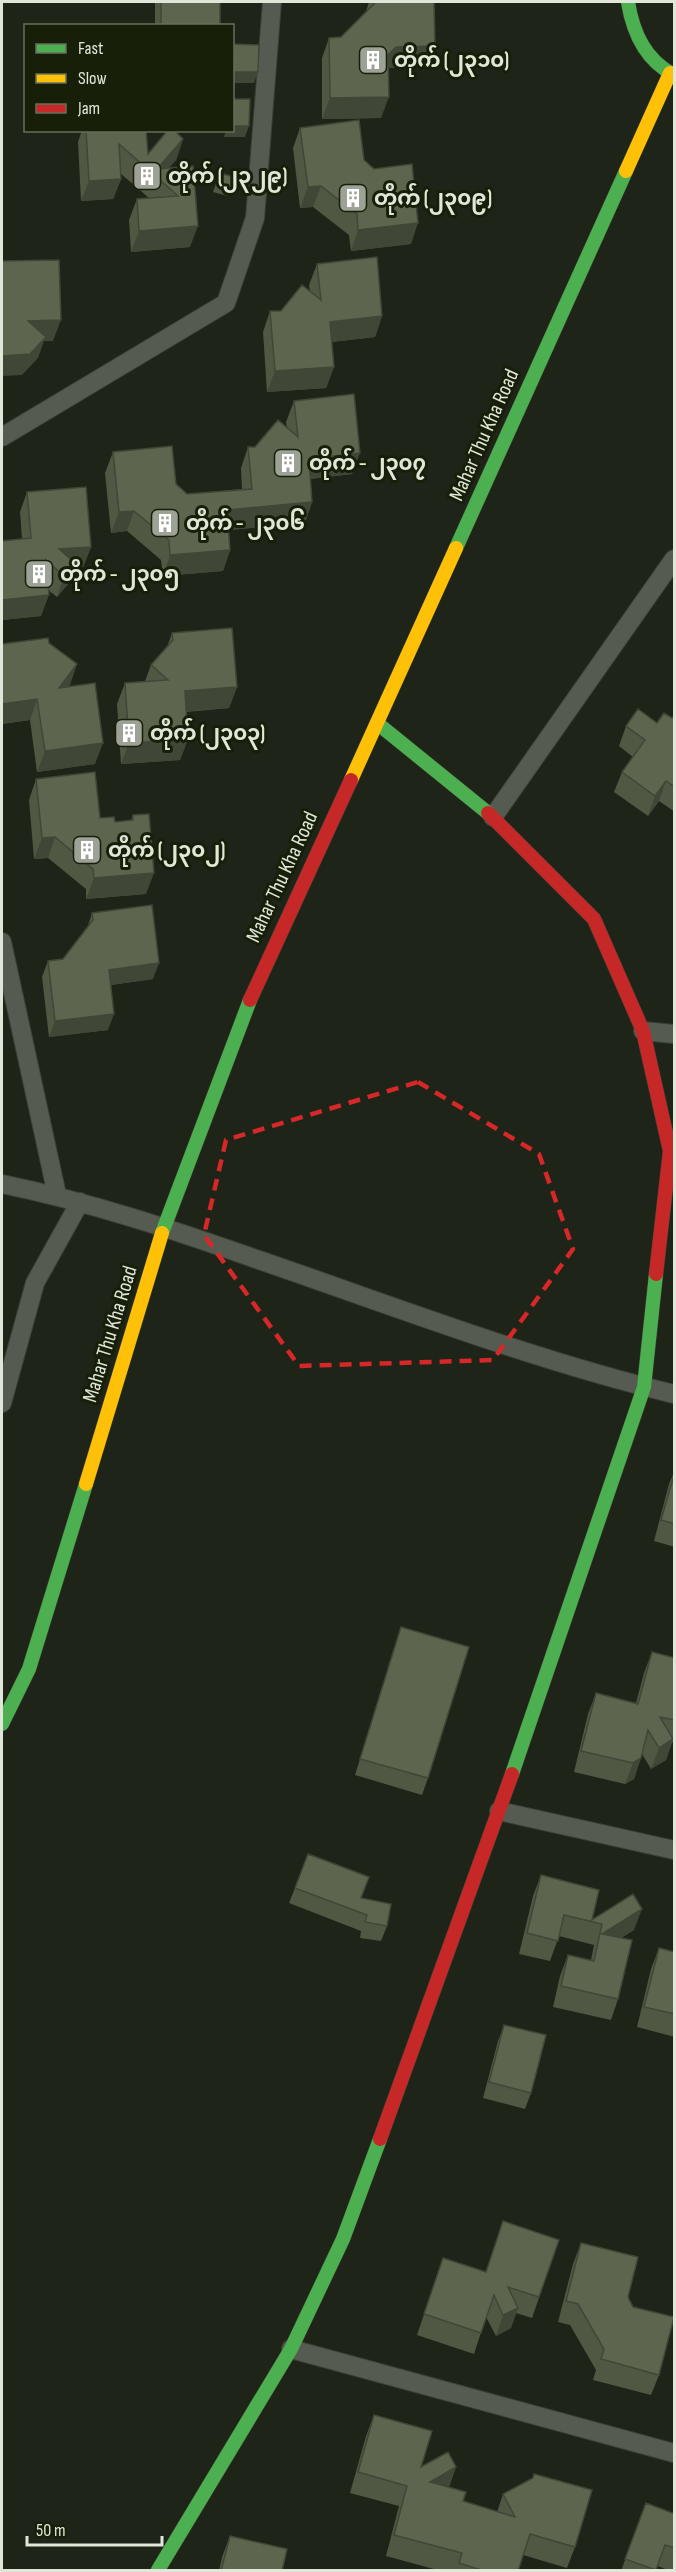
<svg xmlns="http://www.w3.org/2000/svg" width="676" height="2572" viewBox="0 0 676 2572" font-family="'Sofia Sans Condensed','Noto Sans Myanmar',sans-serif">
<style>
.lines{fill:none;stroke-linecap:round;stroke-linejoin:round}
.street-casing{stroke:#3c4036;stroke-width:20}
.fast-casing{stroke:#3c4036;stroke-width:15}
.slow-casing{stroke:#3c4036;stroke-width:15}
.jam-casing{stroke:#3c4036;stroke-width:15}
.street{stroke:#565b51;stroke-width:18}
.fast{stroke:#4caf50;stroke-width:14}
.slow{stroke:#ffc107;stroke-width:14}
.jam{stroke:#c62828;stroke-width:14}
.wall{fill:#505743}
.shaded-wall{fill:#414737}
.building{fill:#5d654e;stroke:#414737;stroke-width:1.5}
.marked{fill:none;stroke:#d62828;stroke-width:4.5;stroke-dasharray:12 8;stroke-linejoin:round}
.labels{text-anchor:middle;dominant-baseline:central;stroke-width:6;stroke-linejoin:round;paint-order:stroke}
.poi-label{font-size:21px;font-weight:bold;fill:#e0e6d8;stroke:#171f09;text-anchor:start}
.street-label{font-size:21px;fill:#e0e6d8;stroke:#171f09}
</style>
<rect width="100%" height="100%" fill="#1f2418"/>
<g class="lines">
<g class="street-casing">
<path id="street" d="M2,437L226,303L255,218L272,2
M493,817L674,559
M2,942L57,1195
M643,1031L674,1034
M2,1184C90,1202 174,1230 259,1260C396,1307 533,1360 674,1394
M2,1403L35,1283L80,1202
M499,1811L674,1850
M291,2349L674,2453"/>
</g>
<g class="fast-casing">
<path id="fast" d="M628,2C633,33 645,60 674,75
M456,548L626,171
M377,723L488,813
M162,1233L250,1000
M2,1724L29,1669L86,1484
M512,1774L644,1387L656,1274
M158,2570L291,2349L343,2239L380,2139"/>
</g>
<g class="slow-casing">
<path id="slow" d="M626,171L670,73
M351,780L456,548
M86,1484L162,1233"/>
</g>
<g class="jam-casing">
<path id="jam" d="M488,813L594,919L643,1031L670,1151L656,1274
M250,1000L351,780
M380,2139L512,1774"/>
</g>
<use href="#street" class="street"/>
<use href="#fast" class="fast"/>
<use href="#slow" class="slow"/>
<use href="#jam" class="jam"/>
</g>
<path class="wall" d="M155,2H220V26H155Z
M369,2H434L435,46L427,67L388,68L381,118L322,119V58L329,38L341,37L366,12Z
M234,44L254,83H232V49Z
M300,128L364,160L374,169L411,244L351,251L349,235L313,207L300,208L293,148Z
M82,130H146L148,154L183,139L176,160L168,168L193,166L190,247L131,252L129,220L137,199L149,198L120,173L121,179L113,199L81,201L78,142Z
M220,173L230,191L228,196L213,192Z
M317,264L382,316L375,337L332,342L334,367L326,388L267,392L263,332L270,311H281L310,292L309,285Z
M294,401L352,474L310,479L312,502L305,523L229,530L230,550L223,571L163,576L161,560L127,531L111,533L105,473L113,452L176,484L187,494L242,489L241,468L248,447H255L287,428L286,422Z
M27,492L91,547L83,567L74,568L68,584L57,597L48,590L41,616L2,620V541L22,539L20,512Z
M172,633L237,687L229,708L186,712L188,739L180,760L121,764L117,704L125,683L145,681L151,665L167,647Z
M49,643L77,664L68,687L95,764L37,772L30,720L2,724V644Z
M675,715V812L659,801L648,816L614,792L622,772L633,757L619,746L626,726L657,723L672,718Z
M36,779L100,818L115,822L131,820L133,815L146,894L86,899V889L48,858L34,859L29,800Z
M92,913L153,979L111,985L108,1030L49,1037L42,977L48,961L63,959L87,929Z
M675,1470V1547L654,1541L669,1484Z
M401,1627L428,1778L422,1795L355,1775Z
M652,1652L675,1658V1743L672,1742L666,1760L651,1769L642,1754L634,1779L625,1784L574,1772L588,1714L596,1693L636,1703L644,1673Z
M541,1875L592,1920L634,1930L621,1938L618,1999L611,2020L553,2007L560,1976L568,1955L591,1960L594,1945L559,1936L550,1961L519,1954L533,1896Z
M295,1888L361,1898L387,1926L381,1941L360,1938L361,1931L289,1903Z
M659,1948L675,1952V2037L637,2027L651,1969Z
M504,2025L531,2093L525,2109L483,2098L498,2041Z
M559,2240L532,2318L516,2313L511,2328L496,2336L486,2317L474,2354L417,2335L443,2258L485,2272Z
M581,2243L628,2297L659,2375L651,2395L593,2380L596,2370L570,2325L558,2322L573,2264Z
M374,2415L421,2467H456L449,2487L463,2501L497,2512L503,2494L575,2547L567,2568L523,2555L518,2571H441L386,2556L399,2506L350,2493L366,2436Z
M646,2503L675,2514V2571H670L658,2566L656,2571H621Z
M230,2536L282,2571H219L222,2557Z"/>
<path class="shaded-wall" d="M435,46L427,67L389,68L388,55L396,47Z
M233,72H258L254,83H232Z
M389,97L381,118L322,119L330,98Z
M232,126H249L245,137H224L226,130H232Z
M183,139L176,160L159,179L157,169Z
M121,179L113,199L81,201L89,181Z
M321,186L313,207L300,208L308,187Z
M418,223L411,244L351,251L358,230Z
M198,226L190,247L131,252L139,231Z
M382,316L375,337L322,343L330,322Z
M61,320L53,341H44L38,358L22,375L2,376V356L28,321Z
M334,367L326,388L267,392L275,371Z
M360,453L352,474L301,480L309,459Z
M312,502L305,523L220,531L227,510Z
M134,511L127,531L111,533L119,512Z
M91,547L83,567L74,568L68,584L57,597L64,576L59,549Z
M230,550L223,571L163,576L170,555Z
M49,595L41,616L2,620V600Z
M77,664L70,685L51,709L59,688Z
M237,687L229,708L177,712L185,691Z
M37,699L30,720L2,724V704Z
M188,739L180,760L121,764L129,743Z
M103,743L95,764L37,772L45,751Z
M666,781L659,801L648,816L655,796Z
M55,837L48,858L34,859L42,838Z
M154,873L146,894L86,899L94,878Z
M159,963L153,979L103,986L109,970Z
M114,1014L108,1030L49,1037L55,1021Z
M673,1739L666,1760L651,1769L659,1748Z
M641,1758L634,1779L625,1784L633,1763Z
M642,1909L634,1930L595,1954L602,1934Z
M518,2308L511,2328L496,2336L503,2315Z
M456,2467L448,2488L430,2482Z"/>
<path class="building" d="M161,2H220V26H161Z
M374,2H434L435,46L396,47L388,55L389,97L330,98L329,38L341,37L374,4Z
M234,44L259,45L258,72H233Z
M232,99H250L249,126H232Z
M359,120L364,160L374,169L412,164L418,223L358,230L357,214L321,186L308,187L300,128Z
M86,130H146L148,154L168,130H174L183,139L157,169L193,166L198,226L139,231L137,199L178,196L119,144L121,179L89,181Z
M220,173L234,177L230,191L216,186Z
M377,257L382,316L330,322L334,367L275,371L270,311H281L302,285L321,300L317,264Z
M59,260L61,320L28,321L46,337L30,354L2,356V261Z
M354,394L360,453L309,459L312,502L227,510L230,550L170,555L169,540L134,511L119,512L113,452L172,446L176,484L187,494L252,489L248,447H255L278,420L298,437L294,401Z
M86,487L91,547L59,549L75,563L64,576L46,560L49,595L2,600V541L31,538L27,492Z
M232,628L237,687L185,691L188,739L129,743L125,683L168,680L151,665L173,640L172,633Z
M48,638L49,643L77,664L59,688L95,683L103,743L45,751L37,699L2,704V644Z
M638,709L657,723L664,713L672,718L675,715V787L666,781L655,796L622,772L645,740L626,726Z
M95,772L100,818L114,817L115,822L133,820V815L149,814L154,873L94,878L93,869L55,837L42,838L36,779Z
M152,905L159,963L109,970L114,1014L55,1021L48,961L63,959L93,920L92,913Z
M675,1472V1524L661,1520Z
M401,1627L469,1647L428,1778L360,1759Z
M652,1652L675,1658V1720L660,1717L673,1739L659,1748L648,1730L641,1758L633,1763L581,1751L596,1693L638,1704Z
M308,1854L369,1877L361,1898L391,1904L387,1926L365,1922L367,1915L295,1888Z
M541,1875L599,1890L592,1920L633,1894L642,1909L602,1934L632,1940L618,1999L561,1986L568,1955L594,1961L602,1924L564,1915L558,1941L527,1933Z
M659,1948L675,1952V2014L644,2007Z
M504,2025L546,2035L531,2093L489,2082Z
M503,2221L559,2240L539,2297L508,2287L518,2308L503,2315L494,2295L481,2333L424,2314L443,2258L486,2272Z
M581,2243L638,2257L628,2297L633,2307L674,2317L659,2375L601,2359L604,2349L578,2304L566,2301Z
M374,2415L432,2431L421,2467L448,2452L456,2467L430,2482L466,2492L463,2501L515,2517L503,2494L533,2478L534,2474L592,2490L575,2547L530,2534L518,2571H484L459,2563L462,2553L394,2535L407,2486L358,2472Z
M646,2503L675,2514V2548L665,2545L656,2570L625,2559Z
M230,2536L287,2549L282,2571H221Z"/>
<path class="marked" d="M418,1082L539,1154L573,1249L493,1360L299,1366L204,1235L226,1140Z"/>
<defs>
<g id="building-square" transform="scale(1.5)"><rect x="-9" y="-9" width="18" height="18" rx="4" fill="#9ca295" stroke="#171f09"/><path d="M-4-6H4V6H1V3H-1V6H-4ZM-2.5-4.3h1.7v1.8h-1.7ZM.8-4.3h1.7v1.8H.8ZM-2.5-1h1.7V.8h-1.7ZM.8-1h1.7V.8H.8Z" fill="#fff"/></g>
</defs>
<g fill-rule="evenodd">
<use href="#building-square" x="373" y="60"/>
<use href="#building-square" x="147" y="176"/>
<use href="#building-square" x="353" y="198"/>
<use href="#building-square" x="288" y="463"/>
<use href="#building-square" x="165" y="523"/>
<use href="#building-square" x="39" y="574"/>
<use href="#building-square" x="129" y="733"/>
<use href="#building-square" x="87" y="850"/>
</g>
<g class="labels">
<g class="poi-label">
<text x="394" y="60">တိုက် (၂၃၁၀)</text>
<text x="168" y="176">တိုက် (၂၃၂၉)</text>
<text x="374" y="198">တိုက် (၂၃၀၉)</text>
<text x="309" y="463">တိုက် - ၂၃၀၇</text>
<text x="186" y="523">တိုက် - ၂၃၀၆</text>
<text x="60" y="574">တိုက် - ၂၃၀၅</text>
<text x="150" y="733">တိုက် (၂၃၀၃)</text>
<text x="108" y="850">တိုက် (၂၃၀၂)</text>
</g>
<g class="street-label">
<text transform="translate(484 435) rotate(-66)">Mahar Thu Kha Road</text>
<text transform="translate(282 877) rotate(-65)">Mahar Thu Kha Road</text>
<text transform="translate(110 1334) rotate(-73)">Mahar Thu Kha Road</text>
</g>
</g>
<rect width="676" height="2572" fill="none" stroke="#e0e6d8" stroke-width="6"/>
<rect x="24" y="24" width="210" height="108" fill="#171f09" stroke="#676f5c" stroke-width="1.5"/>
<rect x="36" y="44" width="30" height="9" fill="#4caf50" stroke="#676f5c" stroke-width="1.5"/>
<text x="78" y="54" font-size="18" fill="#e0e6d8">Fast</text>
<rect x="36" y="74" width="30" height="9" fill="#ffc107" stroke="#676f5c" stroke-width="1.5"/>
<text x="78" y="84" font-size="18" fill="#e0e6d8">Slow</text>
<rect x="36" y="104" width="30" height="9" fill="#c62828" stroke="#676f5c" stroke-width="1.5"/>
<text x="78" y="114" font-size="18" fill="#e0e6d8">Jam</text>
<path d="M27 2536v9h135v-9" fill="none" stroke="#e0e6d8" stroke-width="3"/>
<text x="36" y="2536" font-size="18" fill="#e0e6d8" stroke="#171f09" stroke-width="4.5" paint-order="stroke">50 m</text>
</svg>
